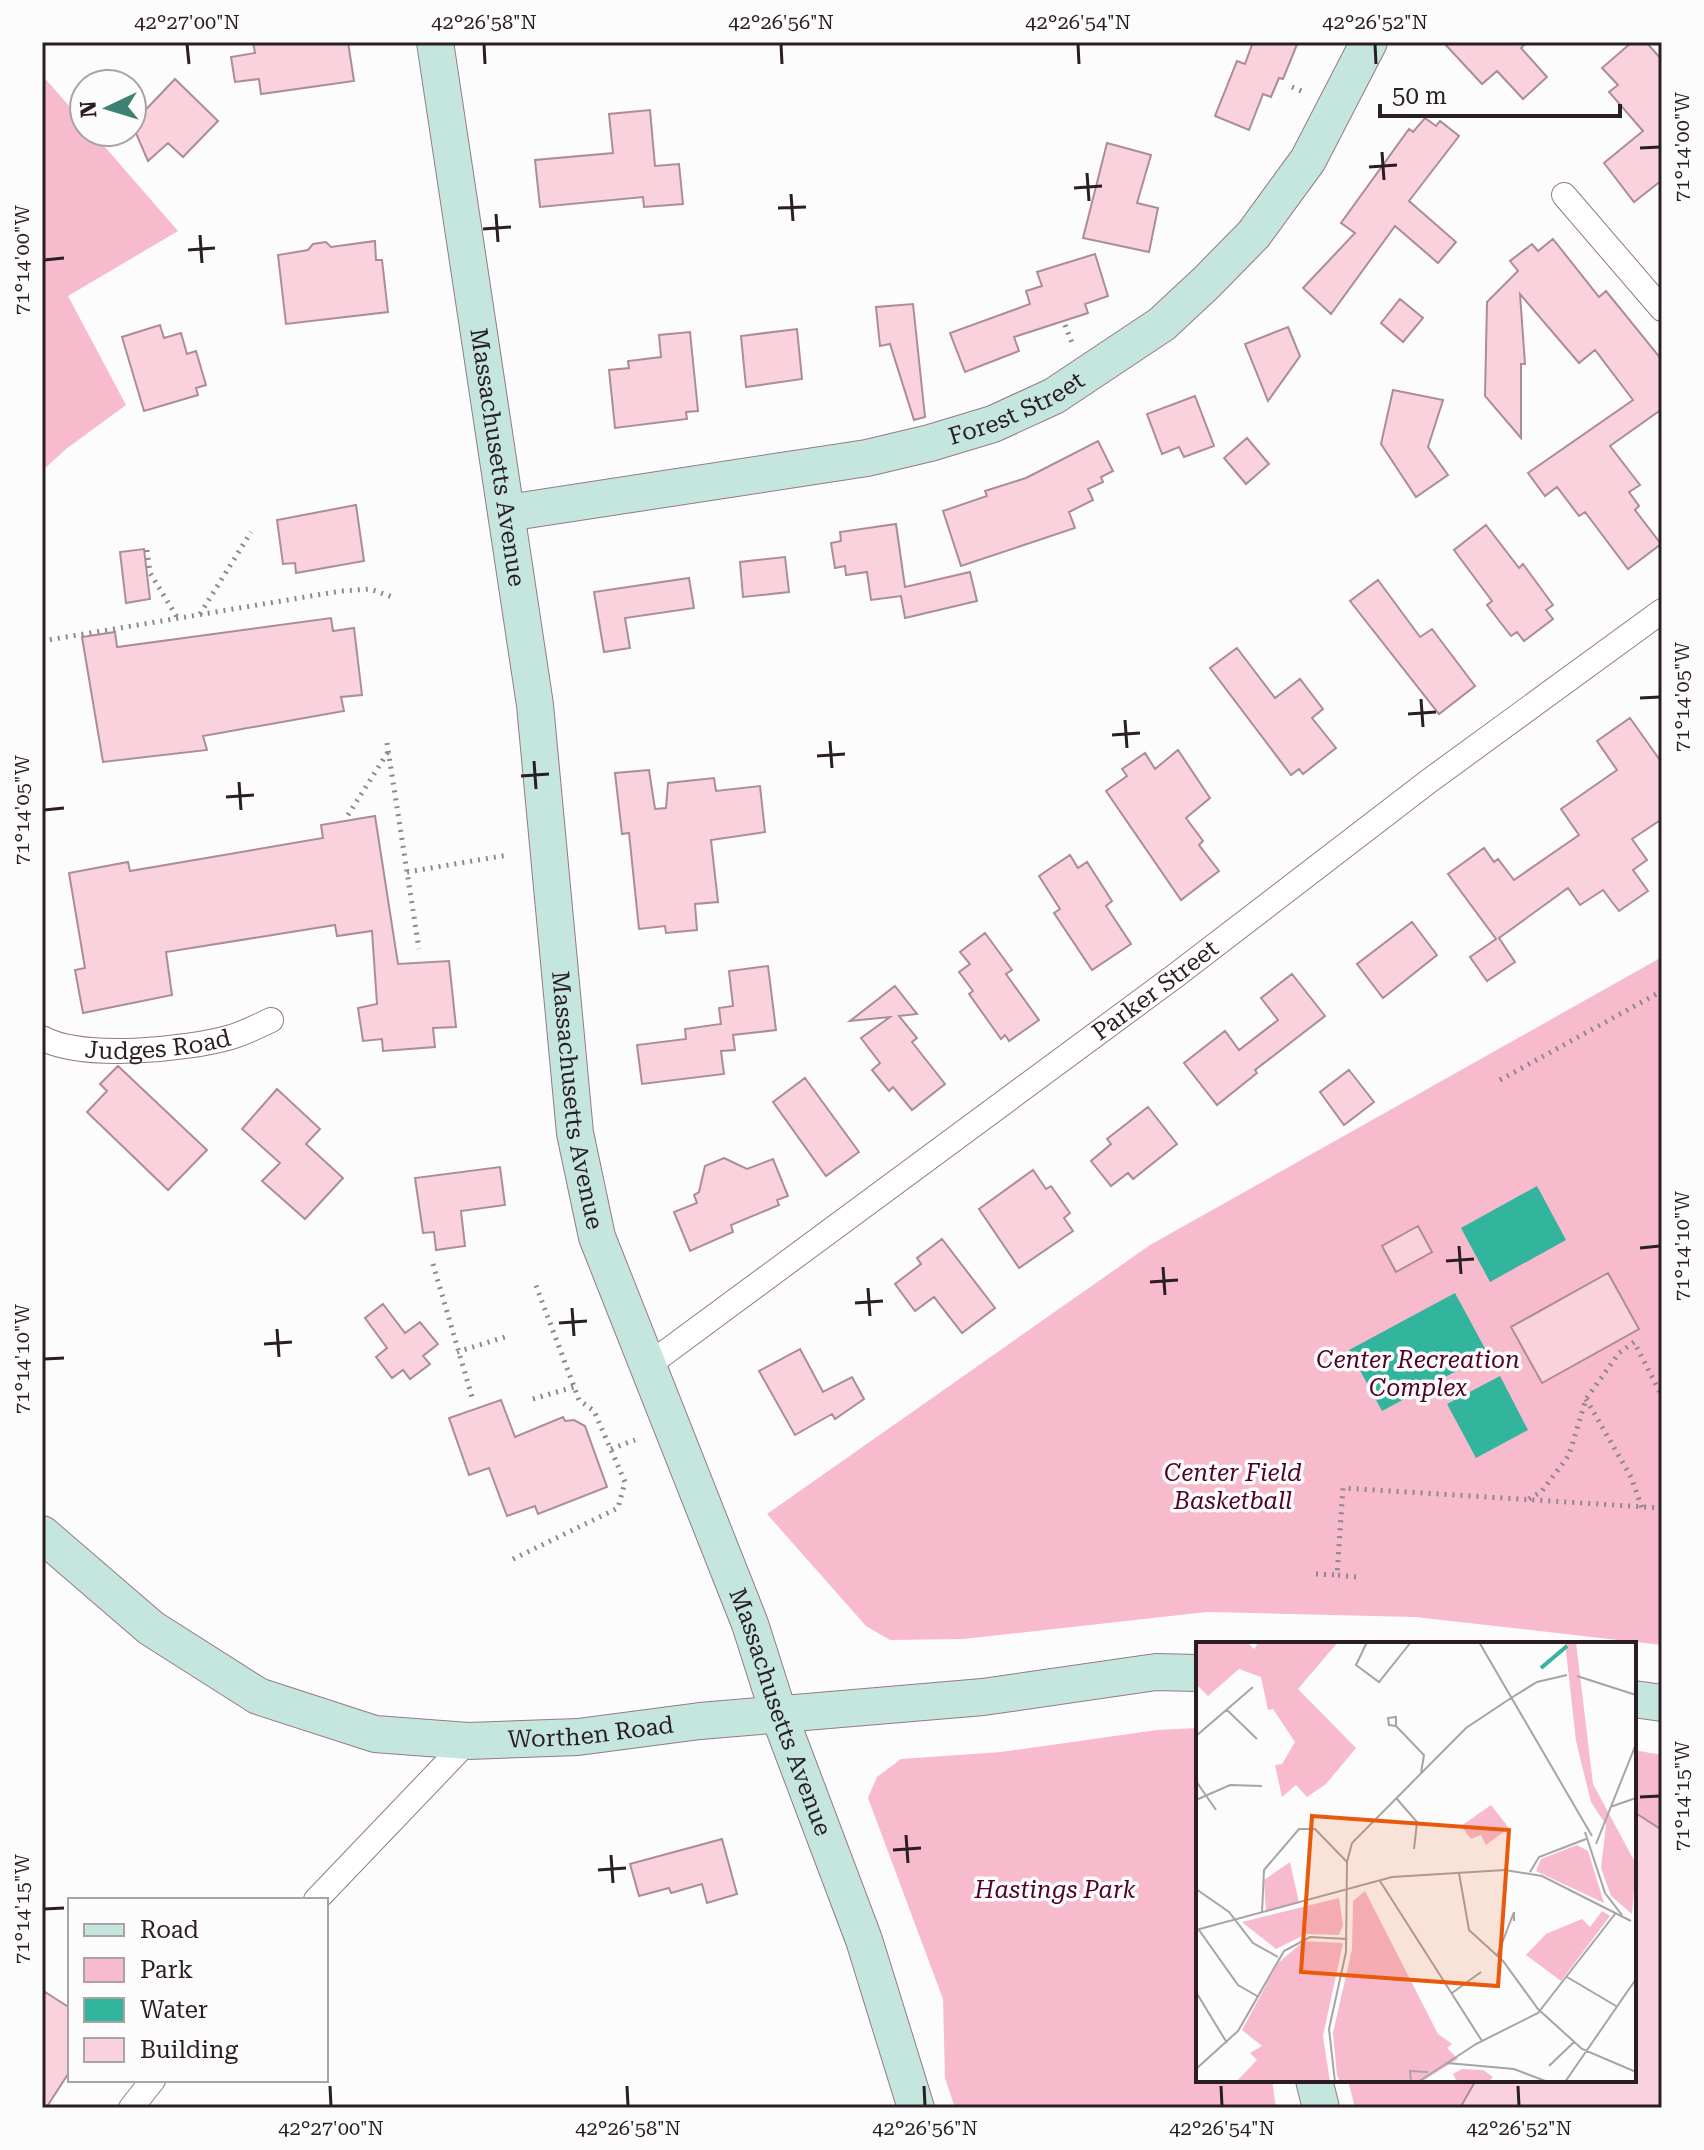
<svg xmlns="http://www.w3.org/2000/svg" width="1704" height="2150" viewBox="0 0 1704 2150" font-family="'Roboto Serif',serif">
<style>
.green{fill:#f7bbcd}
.water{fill:#33b49c}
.building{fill:#f9d2dd;stroke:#ac8d96;stroke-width:2}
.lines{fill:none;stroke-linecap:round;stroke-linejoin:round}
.street-casing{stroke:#977982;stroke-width:26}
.secondary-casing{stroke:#977982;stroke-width:38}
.path{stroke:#8f888a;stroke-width:5;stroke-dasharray:2 6;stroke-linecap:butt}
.street{stroke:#fff;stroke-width:24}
.secondary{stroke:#c4e6df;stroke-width:36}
.ticks{fill:none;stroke:#2a1e22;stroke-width:3}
.labels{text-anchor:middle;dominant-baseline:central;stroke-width:7;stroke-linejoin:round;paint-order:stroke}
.street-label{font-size:24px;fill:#2a1e22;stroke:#fcfcfc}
.park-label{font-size:24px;font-style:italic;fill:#510028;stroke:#fcfcfc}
.inset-river{fill:none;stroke:#33b49c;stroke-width:4}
.inset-road{fill:none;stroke:#a8a3a5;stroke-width:2}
.view{fill:#e8590c;fill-opacity:0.15;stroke:#e8590c;stroke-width:4}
.inset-edge{fill:none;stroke:#2a1e22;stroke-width:4}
.neatline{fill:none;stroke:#2a1e22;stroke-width:3}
.ticks-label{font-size:20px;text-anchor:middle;fill:#2a1e22}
</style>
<rect width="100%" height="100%" fill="#fcfcfc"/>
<path class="green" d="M42,75L84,123V132H92L178,231L68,296L126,405L66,449L42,471Z
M1662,957V1645L1415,1617L1207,1612L963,1639L890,1640L866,1626L767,1514L1150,1245Z
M1198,1728V2080H1272L1276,2108H955L945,2078L943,1999L868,1798L877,1777L901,1759L1001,1752L1157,1730Z
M1634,1750L1662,1755V2108H1355L1348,2080H1634Z"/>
<path class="water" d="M1537,1186L1566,1240L1490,1282L1461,1228Z
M1455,1293L1488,1354L1382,1411L1349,1350Z
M1500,1376L1528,1430L1476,1458L1447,1404Z"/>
<path class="building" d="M253,42H348L354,81L261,94L259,79L235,82L231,57L255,53Z
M1253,42H1298L1283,79L1279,78L1271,97L1263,94L1249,130L1215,116L1237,61L1245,64Z
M1443,42H1527L1521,48L1547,77L1523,99L1497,71L1482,84Z
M1632,42H1646L1662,60V180L1634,202L1604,163L1643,131L1609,92L1618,85L1602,68Z
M175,79L218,121L183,157L168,143L148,161L132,124Z
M650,110L655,166L679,164L683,204L644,207L643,197L540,207L535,160L613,153L609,114Z
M1425,118L1436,126L1440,121L1459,136L1409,201L1456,242L1438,263L1395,226L1331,314L1303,288L1355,233L1341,223L1409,129L1413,132Z
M1107,143L1151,155L1137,203L1158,208L1149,252L1083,238Z
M1553,239L1599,297L1606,291L1662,360V409L1610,446L1640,485L1629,492L1639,506L1635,510L1661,544L1628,569L1585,512L1579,516L1557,487L1545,496L1528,473L1633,400L1595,350L1579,363L1520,294L1525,364H1521V438L1485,396L1487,302L1518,271L1510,261L1532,244L1538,251Z
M375,241L376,260H382L388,312L286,324L278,255L308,250L313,244L326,242L331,247Z
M1095,254L1108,296L1085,304L1088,313L1014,337L1019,351L965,372L950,333L1030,304L1026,291L1042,286L1037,272Z
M1400,299L1423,318L1403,342L1381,323Z
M913,304L925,417L914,420L890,344L880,346L876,307Z
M160,325L164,338L181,333L187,354L196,351L206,385L196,388L198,395L144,411L122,337Z
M1288,327L1300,356L1268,401L1245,344Z
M797,329L802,379L746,387L741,336Z
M690,332L698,411L686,412L687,419L615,428L609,370L629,368L628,361L661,357L659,335Z
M1393,390L1443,400L1428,447L1448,475L1416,497L1381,444Z
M1195,396L1214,446L1184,457L1179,447L1162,454L1147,414Z
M1247,438L1269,464L1246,484L1224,458Z
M1098,441L1113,471L1101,477L1103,482L1088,489L1093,500L1069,512L1075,528L961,566L943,511L987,496L985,491L1026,478Z
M356,505L364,561L296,573L295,563L283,564L277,520Z
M896,524L905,587L970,572L977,601L905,618L901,596L871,600L867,572L846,575L845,566L835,568L831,543L841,541L840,532Z
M1486,525L1519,568L1523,564L1553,605L1546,610L1553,619L1524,641L1517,632L1511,636L1487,605L1492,601L1454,550Z
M144,549L150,599L126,603L120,552Z
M785,557L789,592L743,597L740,562Z
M689,578L694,608L625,618L630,648L604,652L594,592Z
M1378,580L1420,637L1432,629L1475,686L1439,714L1350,601Z
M331,618L333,631L354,628L362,695L341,697L344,711L203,736L207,750L103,762L82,637L115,632L117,647Z
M1237,648L1275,698L1300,679L1323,709L1312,718L1336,748L1303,774L1299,769L1291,775L1210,668Z
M1630,718L1662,763V819L1632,839L1647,860L1633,870L1648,891L1619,911L1603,890L1580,905L1568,888L1499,938L1515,962L1487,981L1470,957L1496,939L1448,874L1484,848L1494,862L1498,859L1514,880L1579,835L1561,809L1617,770L1597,741Z
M1178,750L1210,798L1186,818L1203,841L1199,845L1219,871L1181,900L1106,791L1127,776L1122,769L1145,753L1155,769Z
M649,770L655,809L666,808L668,783L714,778L716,791L760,786L765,832L711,840L718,902L695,904L697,930L666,933L665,926L639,929L629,833L622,834L615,773Z
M375,816L398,964L449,961L456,1027L433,1028L435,1047L383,1051L382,1039L363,1041L358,1008L377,1004L372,931L337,936L335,925L166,952L172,995L83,1013L75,970L85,968L69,873L128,862L130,871L323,838L321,825Z
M1070,855L1078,868L1087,862L1112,901L1106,906L1131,944L1092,970L1054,913L1060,909L1039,876Z
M1412,922L1437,955L1383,998L1357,964Z
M985,933L1012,970L1006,974L1039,1020L1009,1041L1005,1035L1001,1039L969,994L973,991L959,972L970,964L960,952Z
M768,966L776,1030L733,1035L735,1050L721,1051L724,1074L642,1084L637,1045L686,1039L685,1029L721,1024L719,1008L733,1006L729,971Z
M1292,974L1325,1016L1255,1070L1257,1073L1217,1105L1184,1063L1225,1031L1239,1050L1278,1020L1261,998Z
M895,986L917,1014L899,1016L917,1038L912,1042L945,1084L912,1110L893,1087L889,1091L872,1070L880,1063L861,1038L890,1017L850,1021Z
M118,1066L207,1150L168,1190L87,1112L107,1091L100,1084Z
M1349,1070L1374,1102L1344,1125L1320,1092Z
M805,1078L859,1152L826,1176L773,1102Z
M277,1089L320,1129L306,1144L343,1178L305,1219L262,1181L280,1163L242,1129Z
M1148,1107L1177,1144L1133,1179L1128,1173L1111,1186L1091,1161L1111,1144L1107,1139Z
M724,1158L747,1169L773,1159L788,1196L777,1200L779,1205L731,1225L733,1232L690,1251L674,1212L697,1203L694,1195L699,1192L705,1166Z
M500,1167L505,1205L461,1211L465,1246L436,1250L434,1232L423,1233L415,1178Z
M1033,1170L1046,1189L1051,1186L1070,1213L1064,1218L1073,1231L1019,1268L979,1209Z
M1418,1226L1432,1252L1396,1272L1382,1246Z
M942,1239L995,1308L962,1333L934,1297L915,1311L895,1284L921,1264L917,1258Z
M1608,1273L1639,1329L1542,1383L1511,1327Z
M383,1304L405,1333L420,1322L438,1344L423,1356L430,1364L410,1379L403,1370L392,1378L376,1357L387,1348L365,1318Z
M800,1349L823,1392L852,1377L864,1399L835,1419L832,1414L795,1435L759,1371Z
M501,1400L515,1437L563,1417L565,1421L574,1420L585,1426L607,1487L538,1514L535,1506L507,1516L489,1468L469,1475L449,1418Z
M1634,1812L1662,1830V2108H1460L1476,2080H1634Z
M722,1839L737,1894L707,1903L702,1884L671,1893L669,1888L639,1896L630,1864Z
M42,1990L70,2008V2071L46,2108H42Z"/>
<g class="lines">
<g class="street-casing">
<g id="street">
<path d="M1564,195L1662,309"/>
<path id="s1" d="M42,1038C82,1060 187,1050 231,1037C245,1033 258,1026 271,1020"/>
<path id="s2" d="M647,1366L1175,976L1429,781L1662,611"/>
<path d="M316,1900L468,1741"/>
<path d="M131,2108L153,2080"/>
</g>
</g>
<g class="secondary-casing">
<g id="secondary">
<path id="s3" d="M435,42L535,705L575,1133L597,1237L750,1624L779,1715L864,1940L916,2108"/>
<path id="s4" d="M507,513L867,458L930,443L993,424L1054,396L1162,324L1207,282L1254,234L1308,160L1369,42"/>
<path id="s5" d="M42,1534L151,1628L258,1696L375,1734L468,1741L578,1737L700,1721L983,1697L1156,1672L1198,1673"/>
<path d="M1634,1699L1662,1703"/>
<path d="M1314,2080L1321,2108"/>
</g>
</g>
<path class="path" d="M1292,87L1306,93
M1065,325L1073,345
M42,530L46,529
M147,550L150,573L177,617
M200,614L251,532
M42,641L341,591L370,589L395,598
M387,743L419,949
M348,815L388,752
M407,872L508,855
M1500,1080L1662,991
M433,1264L472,1397
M457,1352L508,1336
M533,1399L574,1387
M1586,1399L1631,1477L1642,1508
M611,1449L635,1440
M1529,1499L1542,1491L1569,1455L1586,1399L1619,1353L1634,1342L1662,1396
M513,1559L618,1508L625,1482L594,1411L579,1400L535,1283
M1316,1574L1337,1575
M1356,1577L1337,1575L1343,1488L1662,1508"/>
<use href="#street" class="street"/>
<use href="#secondary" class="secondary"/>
</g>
<path class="ticks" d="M187,44L189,64M484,44L485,64M781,44L782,64M1078,44L1079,64M1375,44L1376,64M1640,148L1660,147M1382,152L1384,180M1369,167L1397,165M1087,173L1089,201M1074,188L1102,186M791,194L793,221M778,208L806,207M496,214L498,242M483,229L511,227M200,235L202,263M188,250L215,248M44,260L64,258M1640,698L1660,697M1421,699L1423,727M1408,714L1436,712M1125,720L1127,748M1112,735L1140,733M830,741L832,768M817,756L845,754M534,761L536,789M521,776L549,774M239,782L241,810M226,797L254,795M44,810L64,808M1459,1246L1461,1274M1640,1248L1660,1246M1446,1261L1474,1259M1163,1267L1165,1295M1150,1282L1178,1280M868,1288L870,1316M855,1303L883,1301M572,1308L574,1336M559,1323L587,1321M277,1329L279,1357M264,1344L292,1342M44,1359L64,1358M1640,1797L1660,1796M906,1835L908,1863M893,1850L921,1848M611,1855L613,1883M598,1870L626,1868M44,1909L64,1908M330,2086L331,2106M627,2086L628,2106M924,2086L925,2106M1221,2086L1222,2106M1518,2086L1519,2106"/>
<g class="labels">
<g class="street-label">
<text stroke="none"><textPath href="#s4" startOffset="522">Forest Street</textPath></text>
<text stroke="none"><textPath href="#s3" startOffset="420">Massachusetts Avenue</textPath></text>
<text stroke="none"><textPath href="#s2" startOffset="632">Parker Street</textPath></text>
<text stroke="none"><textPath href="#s1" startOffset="118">Judges Road</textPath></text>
<text stroke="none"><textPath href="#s3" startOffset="1068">Massachusetts Avenue</textPath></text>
<text stroke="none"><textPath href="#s3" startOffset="1716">Massachusetts Avenue</textPath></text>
<text stroke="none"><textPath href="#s5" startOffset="610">Worthen Road</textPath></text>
</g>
<g class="park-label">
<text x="1418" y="1360">Center Recreation<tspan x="1418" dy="28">Complex</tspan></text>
<text x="1233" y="1473">Center Field<tspan x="1233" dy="28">Basketball</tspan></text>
<text x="1055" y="1890">Hastings Park</text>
</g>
</g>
<g transform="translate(1196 1642)">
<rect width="440" height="440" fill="#fcfcfc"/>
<path d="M0,0H51L58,7L63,0H142L102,47L160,106L130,142L111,155L100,143L86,155L79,123L86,122L99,100L77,67L72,68L65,35L43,27L12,54L0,42ZM369,0H380L397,142L440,222L436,272L415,254L405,226L410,183L395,160L380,99ZM295,163L313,186L290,203L285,193L275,197L265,184ZM381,203L392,209L408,261L340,229L345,217ZM94,220L103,261L70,270L68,238ZM169,249L242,392L256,402L251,406L262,417L225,440H144L141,433L137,391L156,307L157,259ZM143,256L147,283L143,293L110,292L80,307L46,280ZM406,269L414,274L365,339L330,313L350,292L386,277L394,285ZM108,299L147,301L127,394L134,440H40L61,418L54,411L66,404L46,388L82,321ZM266,427L287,428L297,435L292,440H261L257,432Z" fill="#f7bbcd"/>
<path class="inset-river" d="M345,26L371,4"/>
<path class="inset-road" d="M171,0L160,23L183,40L215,0M283,0L396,194M381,34L440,53M315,56L341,40L371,33M31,68L61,97M200,84L193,83L192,76L200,75V84L228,113L225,131M0,94L57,45M0,139L20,168M201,157L221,180L218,207M0,158L34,143L66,144M414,165L440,156M389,190L409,251L426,273M400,202L440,102M334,230L343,215L390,197M263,231L273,288L307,319L342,367L386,407L440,430M184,239L286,399M0,247L33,270L57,301L82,315M66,271L68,228L103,187H119L151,220M0,288L196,235L309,228L346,234L435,279M3,288L42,343L61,354M301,314L318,270V279M371,335L420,364M0,350L31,401M256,351L285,330M251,421L318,427L352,440M353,424L378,400M0,427L42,389L88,309L114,295L151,297M139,440L133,387L150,310L151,220L156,201L270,86L315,56M215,440L214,429L232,430M222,440L280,402L342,371L419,272M369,440L440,337"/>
<path class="view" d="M116,174L313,188L302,344L105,330Z"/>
<rect width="440" height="440" class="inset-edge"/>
</g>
<rect width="1704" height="2150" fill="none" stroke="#fcfcfc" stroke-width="88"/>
<rect x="68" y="1898" width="260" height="184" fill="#fcfcfc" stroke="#a8a3a5" stroke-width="2"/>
<rect x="84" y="1924" width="40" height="12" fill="#c4e6df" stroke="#a8a3a5" stroke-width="2"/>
<text x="140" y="1938" font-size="24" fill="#2a1e22">Road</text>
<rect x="84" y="1958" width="40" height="24" fill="#f7bbcd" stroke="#a8a3a5" stroke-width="2"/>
<text x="140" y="1978" font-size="24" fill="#2a1e22">Park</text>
<rect x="84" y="1998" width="40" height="24" fill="#33b49c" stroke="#a8a3a5" stroke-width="2"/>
<text x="140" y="2018" font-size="24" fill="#2a1e22">Water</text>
<rect x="84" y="2038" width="40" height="24" fill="#f9d2dd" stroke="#a8a3a5" stroke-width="2"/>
<text x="140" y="2058" font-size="24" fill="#2a1e22">Building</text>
<g transform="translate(108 108) rotate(266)"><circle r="38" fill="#fcfcfc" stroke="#a8a3a5" stroke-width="2"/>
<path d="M0-6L14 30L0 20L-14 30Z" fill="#3e8071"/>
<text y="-12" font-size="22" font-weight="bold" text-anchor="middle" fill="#2a1e22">N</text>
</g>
<path d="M1380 104v12h240v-12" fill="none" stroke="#2a1e22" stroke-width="4"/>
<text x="1392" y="104" font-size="24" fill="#2a1e22" stroke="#fcfcfc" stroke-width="6" paint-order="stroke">50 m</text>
<rect x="44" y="44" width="1616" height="2062" class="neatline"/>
<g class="ticks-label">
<text x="187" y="29">42°27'00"N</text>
<text x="484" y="29">42°26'58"N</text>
<text x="781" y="29">42°26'56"N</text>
<text x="1078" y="29">42°26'54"N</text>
<text x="1375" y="29">42°26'52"N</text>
<text transform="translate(1682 147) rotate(-90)" y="7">71°14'00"W</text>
<text transform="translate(22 260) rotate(-90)" y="7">71°14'00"W</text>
<text transform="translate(1682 697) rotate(-90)" y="7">71°14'05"W</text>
<text transform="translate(22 810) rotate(-90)" y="7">71°14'05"W</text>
<text transform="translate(1682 1246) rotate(-90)" y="7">71°14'10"W</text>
<text transform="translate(22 1359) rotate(-90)" y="7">71°14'10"W</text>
<text transform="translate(1682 1796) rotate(-90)" y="7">71°14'15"W</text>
<text transform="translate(22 1909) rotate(-90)" y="7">71°14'15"W</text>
<text x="331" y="2135">42°27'00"N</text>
<text x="628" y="2135">42°26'58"N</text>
<text x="925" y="2135">42°26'56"N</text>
<text x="1222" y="2135">42°26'54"N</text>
<text x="1519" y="2135">42°26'52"N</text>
</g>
</svg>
